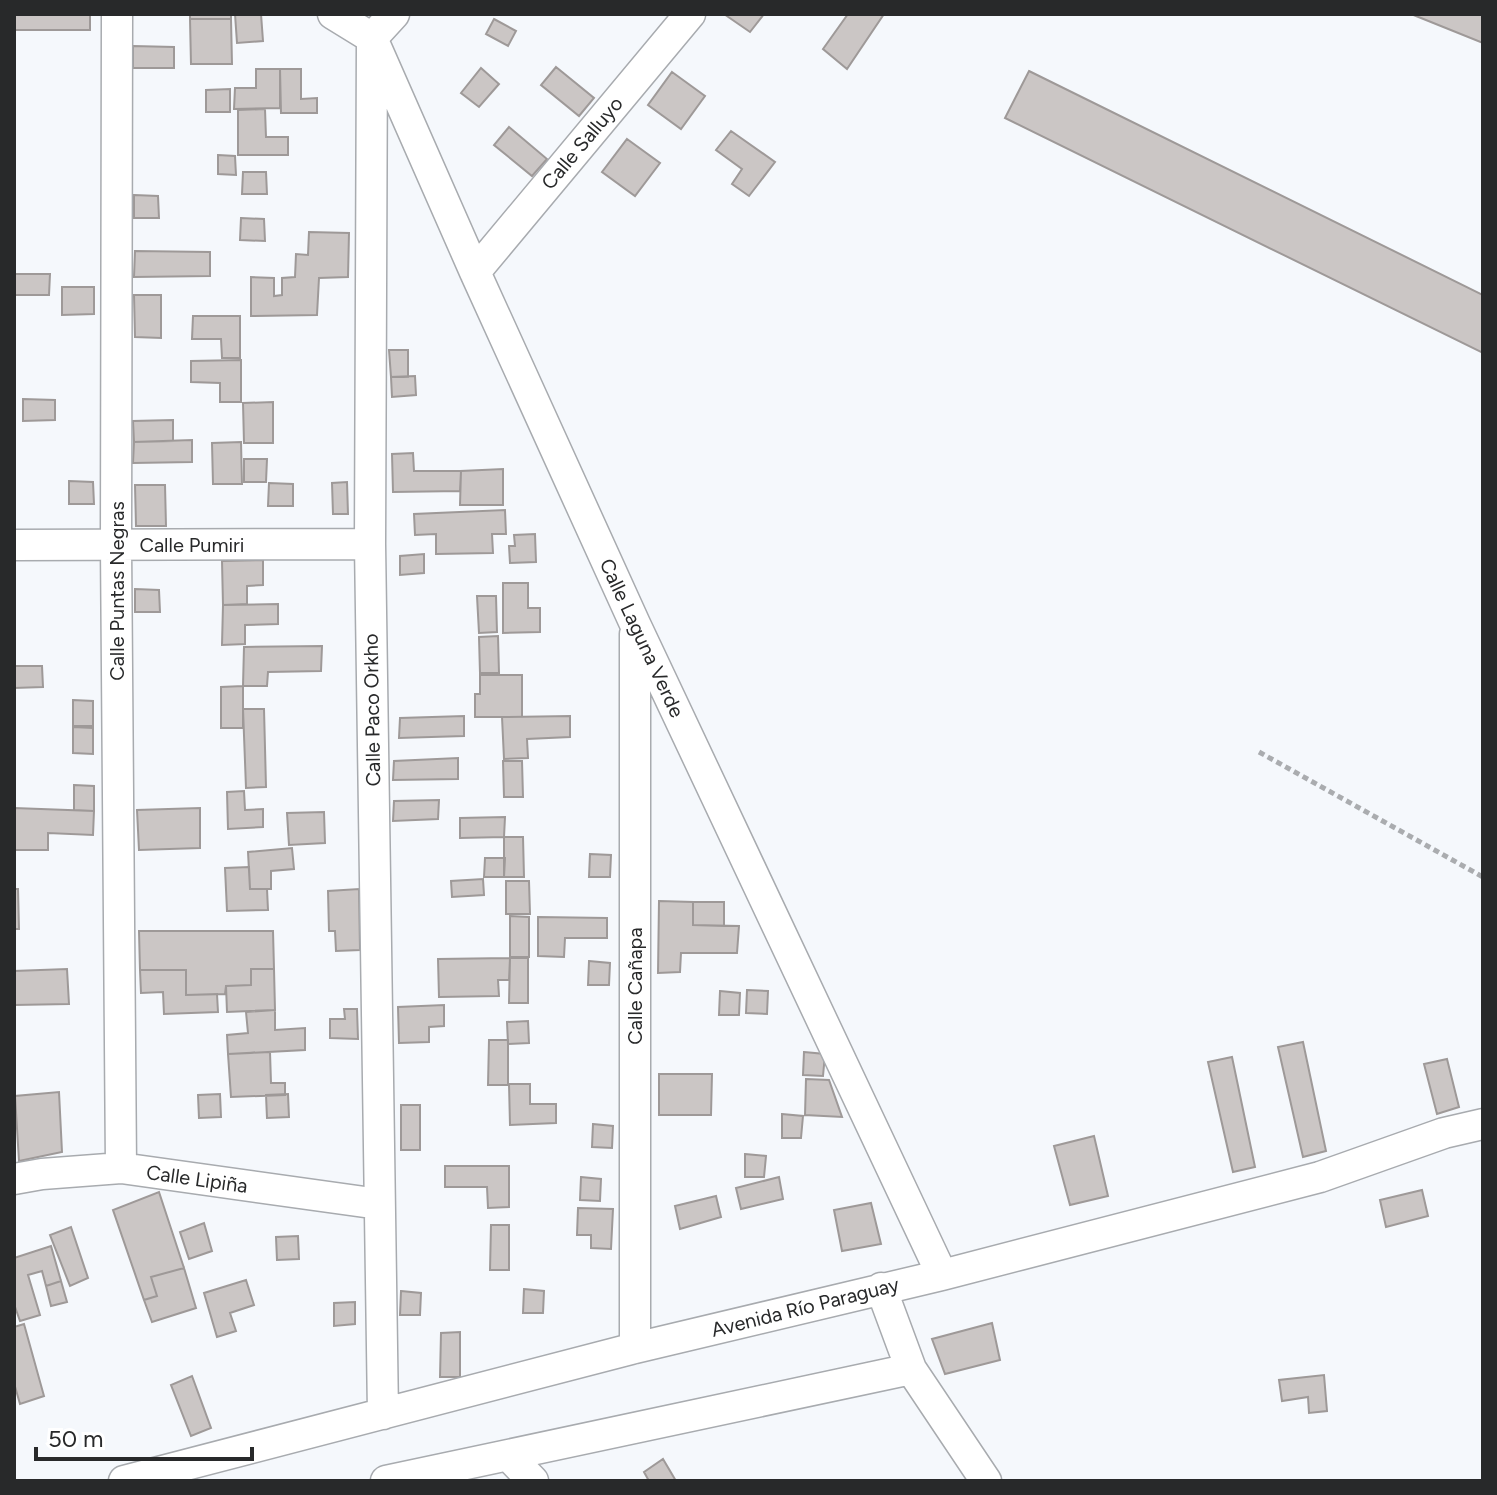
<svg xmlns="http://www.w3.org/2000/svg" width="1497" height="1495" viewBox="0 0 1497 1495" font-family="Figtree,sans-serif">
<style>
.building{fill:#cbc6c5;stroke:#9e9998;stroke-width:2}
.lines{fill:none;stroke-linecap:round;stroke-linejoin:round}
.minor-casing{stroke:#a8abaf;stroke-width:33}
.path{stroke:#aaacaf;stroke-width:5;stroke-dasharray:6 4;stroke-linecap:butt}
.minor{stroke:#fff;stroke-width:30}
.labels{text-anchor:middle;dominant-baseline:central;stroke-width:6;stroke-linejoin:round;paint-order:stroke}
.street-label{font-size:20px;fill:#28292a;stroke:#fff}
</style>
<rect width="100%" height="100%" fill="#f5f8fc"/>
<path class="building" d="M14,14H90V30H14Z
M190,14H231V19H190Z
M235,14H261L263,41L237,43Z
M724,14H764L750,32Z
M848,14H884L847,69L823,49Z
M1411,14H1483V43Z
M190,19H231L232,64H191Z
M494,19L516,31L508,46L486,34Z
M133,46L174,47V68H133Z
M556,67L594,98L579,116L541,85Z
M481,68L499,84L479,107L461,93Z
M256,69H280V108L234,109L235,88H256Z
M280,69H301V99L317,98V113H281Z
M1029,71L1483,295V353L1005,118Z
M672,72L705,96L681,129L648,105Z
M230,89V112H206V90Z
M265,109L266,137H288V155H238V110Z
M509,127L547,159L532,176L494,145Z
M731,131L775,162L749,196L732,184L742,169L716,150Z
M627,139L660,163L635,196L602,172Z
M218,155L235,156L236,175L218,174Z
M243,172H266L267,194H242Z
M134,195L158,196L159,218H134Z
M241,218L264,219L265,241L240,240Z
M309,232L349,233L348,277L319,278L317,315L251,316V277L274,278V296L282,295V278L295,277L296,254L308,255Z
M135,251L210,252V276L134,277Z
M14,274H50L49,295H14Z
M62,287H94V314L62,315Z
M134,295H161V338L135,337Z
M193,316H240V358H222L221,339H192Z
M389,350H408V377H391Z
M241,360V402H220V383L191,382V361Z
M415,376L416,395L392,397L391,377Z
M23,399L55,400V420L23,421Z
M273,402V443H244L243,403Z
M173,420V441L134,442L133,421Z
M192,440V462L133,463L134,442Z
M241,442L242,484H213L212,443Z
M413,453L414,471H461L460,491L393,492L392,454Z
M244,459H267L266,482H244Z
M503,469V505H460L461,471Z
M69,481L93,482L94,504H69Z
M347,482L348,514H333L332,483Z
M269,483L293,484V506H268Z
M135,485H165L166,526H136Z
M505,510L506,534H492L493,553L436,554V534L415,535L414,514Z
M535,534L536,562L510,563L509,546H515L514,535Z
M424,554V573L400,575V556Z
M263,560V585L247,586V604L223,605L222,561Z
M503,583H528V608H540V632L503,633Z
M135,589L159,590L160,612H135Z
M477,596H496L497,632L479,633Z
M278,604V624L245,625V644L222,645L223,605Z
M498,636L499,673H480L479,637Z
M322,646L321,671L268,672L267,686H243L244,647Z
M14,666H42L43,687L14,688Z
M480,675H522V717H475V694H480Z
M243,686V728H221V687Z
M73,700L93,701V726H73Z
M243,709H264L266,787L246,788Z
M464,716V736L399,738L400,718Z
M570,716V737L527,739L528,758L504,759L502,717Z
M73,727L93,728V754L73,753Z
M458,758V779L393,780L394,761Z
M503,761H522L523,797H504Z
M74,785L94,786V811L74,810Z
M244,791L245,810L263,809V827L228,829L227,792Z
M439,800L438,819L393,821L394,801Z
M14,808L94,811L93,835L48,833V850H14Z
M200,808V848L139,850L137,810Z
M324,812L325,843L289,845L287,813Z
M505,817L504,837L460,838V818Z
M504,837H523L524,877H504Z
M292,848L294,869L271,871V889H250L248,852Z
M590,854L611,855L610,877H589Z
M485,858H505L504,877H484Z
M249,867L250,889H267L268,910L227,911L225,868Z
M483,879L484,895L452,897L451,881Z
M506,881H529L530,914H506Z
M14,889H18L19,929H14Z
M359,889L360,950L336,951L335,931H329L328,891Z
M659,901L693,902V925L739,926L737,953H681L680,972L658,973Z
M693,902H724V926L693,925Z
M510,916L529,917V957H510Z
M538,917L607,918V938H565L564,957L538,956Z
M139,931H273L274,969H251V985L226,986L225,994L186,995V970H140Z
M510,958H528V1003H509Z
M510,958L509,980H498L499,996L439,997L438,959Z
M589,961L610,963L609,985H588Z
M67,969L69,1004L14,1005V971Z
M251,969H274L275,1010L227,1012L226,986L251,985Z
M140,970H186V995L217,994L218,1012L164,1014L163,992L141,993Z
M747,990L768,991L767,1014L746,1013Z
M720,991L740,993L739,1015H719Z
M444,1005V1026L429,1027V1042L399,1043L398,1007Z
M344,1009H357L358,1039L330,1038V1019H345Z
M275,1010V1030L305,1028V1050L228,1054L227,1035L248,1033L246,1012Z
M528,1021L529,1043L508,1044L507,1022Z
M489,1040H508V1085H488Z
M1303,1042L1326,1151L1303,1157L1278,1047Z
M270,1052L271,1083H285V1095L231,1097L228,1054Z
M804,1052L825,1054L823,1076L803,1075Z
M1232,1057L1255,1167L1233,1172L1208,1062Z
M1447,1059L1459,1107L1437,1114L1424,1064Z
M659,1074H712L711,1115H659Z
M806,1079L829,1080L842,1117L805,1115Z
M509,1084H530V1104H556V1123L510,1125Z
M59,1092L62,1152L19,1161L15,1096Z
M220,1094L221,1117L199,1118L198,1095Z
M288,1094L289,1117L267,1118L266,1095Z
M401,1105H420V1150H401Z
M782,1114L803,1116L801,1138H782Z
M593,1124L613,1126L612,1148L592,1147Z
M1094,1136L1108,1196L1070,1205L1054,1146Z
M745,1154L766,1156L764,1177H745Z
M445,1166H509V1207L488,1208L487,1187H445Z
M581,1177L601,1179L600,1201L580,1200Z
M779,1177L783,1199L741,1209L736,1188Z
M1422,1190L1428,1216L1386,1227L1380,1200Z
M159,1192L184,1268L151,1277L157,1296L144,1300L113,1210Z
M716,1196L721,1217L680,1229L675,1206Z
M871,1203L881,1244L842,1251L834,1210Z
M578,1208L613,1209L611,1249L591,1248V1235H577Z
M204,1223L212,1251L189,1259L180,1232Z
M491,1225H509V1270H490Z
M71,1227L88,1278L70,1286L50,1235Z
M298,1236L299,1259L277,1260L276,1237Z
M51,1246L61,1281L46,1286L42,1271L28,1275L40,1315L20,1321L14,1304V1258Z
M184,1268L196,1308L152,1322L144,1300L157,1296L151,1277Z
M246,1280L254,1305L230,1313L236,1331L217,1337L204,1293Z
M61,1281L67,1302L51,1306L46,1286Z
M524,1289L544,1291L543,1313H523Z
M401,1291L421,1293L420,1315H400Z
M355,1302V1324L334,1326V1303Z
M992,1323L1000,1360L945,1374L932,1339Z
M24,1324L44,1396L20,1404L14,1383V1327Z
M460,1332V1377H440L441,1333Z
M1324,1375L1327,1411L1309,1413L1308,1397L1282,1401L1279,1380Z
M192,1376L211,1428L191,1436L171,1385Z
M663,1459L676,1481H649L644,1472Z"/>
<g class="lines">
<g class="minor-casing">
<path id="minor" d="M117,14L116,546L121,1168
M333,14L372,38L475,272L635,624L942,1275
M475,272L690,14
M14,545L370,544
M14,1179L42,1174L121,1168L379,1204
M881,1288L911,1369L986,1481
M635,1348V634
M383,1414L370,544L372,38L394,14
M508,1455L533,1481
M124,1481L635,1348L942,1275L1320,1177L1444,1133L1483,1124
M386,1481L911,1369"/>
</g>
<path class="path" d="M1259,752L1483,877"/>
<use href="#minor" class="minor"/>
</g>
<g class="labels">
<g class="street-label">
<text transform="translate(582 143) rotate(-50)">Calle Salluyo</text>
<text x="192" y="545">Calle Pumiri</text>
<text transform="translate(117 591) rotate(-90)">Calle Puntas Negras</text>
<text transform="translate(642 638) rotate(65)">Calle Laguna Verde</text>
<text transform="translate(372 710) rotate(-91)">Calle Paco Orkho</text>
<text transform="translate(635 986) rotate(-90)">Calle Cañapa</text>
<text transform="translate(197 1179) rotate(8)">Calle Lipiña</text>
<text transform="translate(805 1307) rotate(-14)">Avenida Río Paraguay</text>
</g>
</g>
<rect width="1497" height="1495" fill="none" stroke="#28292a" stroke-width="32"/>
<path d="M36 1447v12h216v-12" fill="none" stroke="#28292a" stroke-width="4"/>
<text x="48" y="1447" font-size="24" fill="#28292a" stroke="#ffffff" stroke-width="6" paint-order="stroke">50 m</text>
</svg>
